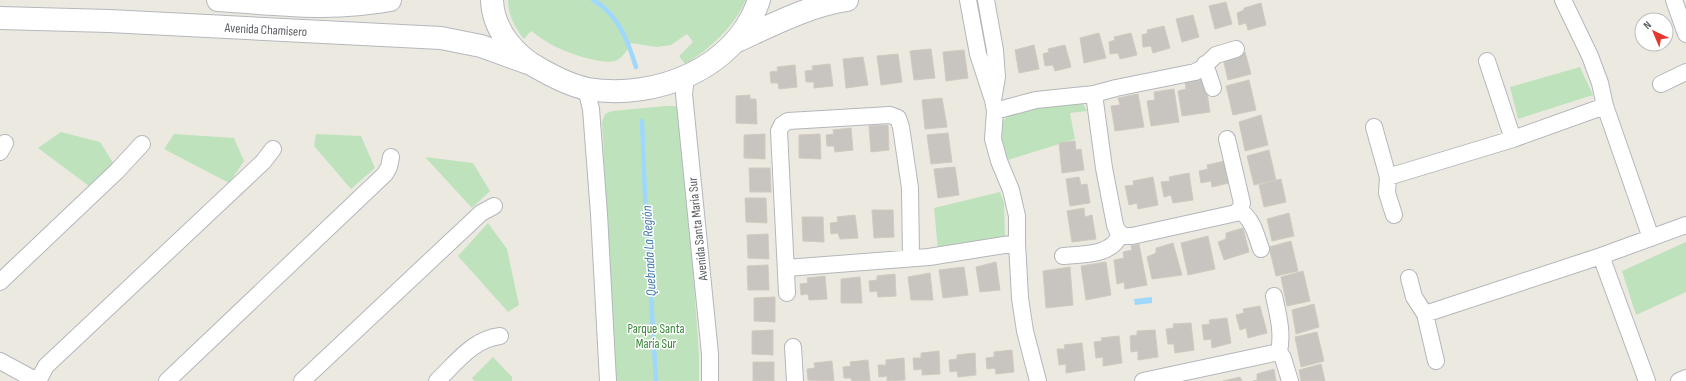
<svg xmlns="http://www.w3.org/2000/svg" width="1686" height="381" viewBox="0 0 1686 381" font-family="'Sofia Sans Condensed',sans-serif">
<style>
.green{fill:#bee3bc}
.water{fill:#9fd7fd}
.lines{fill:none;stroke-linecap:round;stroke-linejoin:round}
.stream{stroke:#9fd7fd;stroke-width:4.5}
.building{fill:#c8c5c0;stroke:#d0cabf}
.street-casing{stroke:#b3b7bb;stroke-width:18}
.secondary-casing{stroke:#b4b8bd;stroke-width:24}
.street{stroke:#fff;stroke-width:16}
.secondary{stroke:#fff;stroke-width:22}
.labels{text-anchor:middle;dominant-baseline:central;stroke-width:3;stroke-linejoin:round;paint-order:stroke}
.street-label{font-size:13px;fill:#595d61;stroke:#fff}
.park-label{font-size:13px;fill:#368337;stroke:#fff}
.water-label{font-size:14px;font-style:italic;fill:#3e78ae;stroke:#fff}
</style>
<rect width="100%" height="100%" fill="#ece9e0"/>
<path class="green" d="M508,0H746C733,28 711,48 685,64L679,56L693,42L687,34L671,45L657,47L631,43C627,50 623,58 615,61C601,65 565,52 552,45C545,41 538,36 531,31L524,39C515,28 508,15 508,0Z
M1580,67L1593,95L1518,119L1510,87Z
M1082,102L1087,111L1070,113L1075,139L1008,160L1002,140L1003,121L1012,112L1051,104Z
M666,106H675L682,112L699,355V381H616L602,122L605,114L612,111Z
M61,132L100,142L114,164L89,186L38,148Z
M174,134L234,138L244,161L229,183L164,149Z
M316,134L361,136L375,168L351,189L314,146Z
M425,157L473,163L490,191L472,208Z
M1000,192L1004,203L1005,238L938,250L934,208Z
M488,223L507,249L519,305L508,312L458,256Z
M1686,242V292L1636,315L1622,271Z
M493,357L512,377V381H474L472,378Z"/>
<path class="water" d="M1152,297V303L1135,305L1134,299Z"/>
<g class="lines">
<path class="stream" d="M593,0C618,14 628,41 636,67
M642,121L645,195L656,381"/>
</g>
<path class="building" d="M1226,2L1232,24L1215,29L1209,6Z
M1261,3L1266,25L1248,30L1246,23L1239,25L1237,13L1244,10V8Z
M1193,15L1199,37L1182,42L1176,19Z
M1164,26L1170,48L1153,53L1151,46L1143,47L1142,35L1148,33L1147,30Z
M1099,33L1106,58L1084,63L1080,38Z
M1131,33L1137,55L1120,59L1118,53L1110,54L1109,42L1115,40L1114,37Z
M1034,45L1039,69L1019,73L1015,50Z
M1065,45L1071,67L1055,71L1053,65L1045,66L1043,54L1049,52L1048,49Z
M931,49L935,78L914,80L910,51Z
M964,50L968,78L946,81L943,52Z
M1245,52L1251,74L1228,80L1223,58Z
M898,54L902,82L881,85L877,56Z
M863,57L868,85L846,88L843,59Z
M830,64L833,86L814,88V82H806L805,71L813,70L812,66Z
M795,65L797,87L779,89L778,83H771L770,72L778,71L777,67Z
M1205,79L1210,112L1182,116L1178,91L1186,89L1185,82Z
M1249,80L1256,110L1233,115L1226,86Z
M1174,89L1179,122L1151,126L1147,101L1155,100L1154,92Z
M1138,94L1144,127L1115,131L1111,106L1120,105L1118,98Z
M750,95V99H756L757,124L736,123V96Z
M942,98L947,127L925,129L922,100Z
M1261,115L1268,145L1245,151L1239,122Z
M888,125L889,150L871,152L869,126Z
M851,128L853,150L835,152L834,146H827L826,135L834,134L833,130Z
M948,133L952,162L931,164L927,135Z
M765,134V159L744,158V135Z
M820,134L821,159L799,158V135Z
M1075,141L1076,150L1081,149L1084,170L1062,173L1059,143Z
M1269,150L1276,180L1254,185L1247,156Z
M1225,161L1229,183L1212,187L1211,181L1201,183L1199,171L1208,169L1207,165Z
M955,167L959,195L938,198L934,169Z
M749,168H770L771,192H750Z
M1189,173L1193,200L1173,203L1171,195L1164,197L1161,182L1170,181L1169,177Z
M1079,177L1081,185L1087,184L1090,203L1070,206L1066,179Z
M1153,177L1158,205L1138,209L1137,203L1129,205L1125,186L1134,185L1133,181Z
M1281,179L1286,202L1264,207L1259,185Z
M745,198H766L767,223L746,222Z
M1084,208L1085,217L1092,215L1096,239L1072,242L1067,211Z
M872,210H893L894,237L874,238Z
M1289,213L1294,236L1272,241L1267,219Z
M855,215L858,238L840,239L838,233L831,234L830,223L838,222L837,217Z
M802,217H823L824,242L803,241Z
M1243,228L1249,252L1224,260L1218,242L1226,239V233Z
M768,234L769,259L748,258L747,235Z
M1208,236L1215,269L1188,275L1181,243Z
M1291,241L1298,271L1276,276L1269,247Z
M1173,243L1182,275L1152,279L1147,257L1156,253V248Z
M1139,244L1147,285L1125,289L1124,282L1117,284L1114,260L1124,258L1123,252L1132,250L1131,246Z
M996,262L1000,290L980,292L976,267Z
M1106,262L1111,295L1086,300L1081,266Z
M768,265L769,290H748L747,266Z
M964,267L968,295L943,298L939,270Z
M1070,267L1073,305L1046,308L1043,271Z
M1303,271L1310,301L1287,306L1281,277Z
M930,273L933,300H911L908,277Z
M895,274L896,296L878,297L877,291L870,292L869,281L877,280V276Z
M825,276L827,299L809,300L808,294L801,295L800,284L808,283L807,278Z
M860,277L862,303H841V279Z
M775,297V322L754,321V298Z
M1314,304L1319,327L1296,334L1292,310Z
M1260,306L1267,333L1248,338L1246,328L1240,330L1236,315L1244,313L1243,309Z
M1227,318L1231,343L1212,348L1211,339L1204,340L1202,325L1210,324L1209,320Z
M1191,323L1194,350L1175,353L1174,344H1168L1166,329L1174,328L1173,324Z
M773,330V355L752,354V331Z
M1155,330L1158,357L1138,360V351L1131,352L1130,336L1137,335V331Z
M1317,332L1324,361L1301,367L1295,337Z
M1119,336L1122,363L1103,366V357L1096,358L1094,342L1102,341L1101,338Z
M1082,343L1085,370L1066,373V364L1059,365L1057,349H1065L1064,345Z
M1012,350L1014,372L996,374L995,368L987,369L986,358L994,357V352Z
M939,351L940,374L922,375V369L914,370L913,358H921V353Z
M975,353L976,375L958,377L957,371L950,372L949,360L957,359V355Z
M904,358L905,380L887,381V376L879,377L878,365H886V360Z
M868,360L870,381H852L851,378H844L843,367L851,366L850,362Z
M832,361L834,381L808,380L807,369L815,368L814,363Z
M753,362H774V381H753Z
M1321,364L1325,381H1301L1299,370Z
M1274,369L1276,381H1253L1257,380V374Z
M1240,377L1242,381H1223Z"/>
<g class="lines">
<g class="street-casing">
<path id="street" d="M968,0L978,54L993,100L995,111L993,139L999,161L1011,190L1017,216V243L1020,298L1025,331L1038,381
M986,0L995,50L997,77L993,100
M1563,0L1590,56L1600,83L1605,106L1651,238
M1674,0L1686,34
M1487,61L1513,139
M1205,64L1213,88
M686,77L684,94L710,354V381
M1661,84L1686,72
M586,89L591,109L599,214L608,381
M1094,94L1104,168L1115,225L1117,230L1123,236H1132L1236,213L1241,207L1242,203L1227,139
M995,111L1036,100L1094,94L1116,88L1195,72L1201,69L1216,55L1236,49
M1374,127L1388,177L1387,193L1394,215
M0,152L5,143
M1388,177L1513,139L1605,106
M1239,210C1253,219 1256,235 1261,249
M1063,256C1082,254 1113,256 1120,234
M1601,256L1647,381
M786,268L929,257L1017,243
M1409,278L1414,297L1425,314L1436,361
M0,282L117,171L142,144
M787,293L779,131L782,125L788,121L890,115L898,118L901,127L910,188L911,257
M1274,296C1278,315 1283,332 1279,352L1283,358L1290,381
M1425,314L1601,256L1686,225
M793,347L795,381
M0,361L37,381
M38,381L46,366L263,162L273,149
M167,381L385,174L389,167L391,157
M302,381L481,213L494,206
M437,381C456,363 473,339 500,336
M1143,381L1279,352
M1679,381L1686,378"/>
</g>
<g class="secondary-casing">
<path id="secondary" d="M218,0C276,4 333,11 390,0
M492,0C493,30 515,56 540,69C554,77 572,86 588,89C655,100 736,69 759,0
M0,18L109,21L441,38L481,46L528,63
M737,41C772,25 808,6 847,0"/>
</g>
<use href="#street" class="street"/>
<use href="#secondary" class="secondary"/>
</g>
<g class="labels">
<g class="street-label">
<text transform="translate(266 30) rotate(3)">Avenida Chamisero</text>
<text transform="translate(698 229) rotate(-96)">Avenida Santa María Sur</text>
</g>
<g class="park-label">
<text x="656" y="329">Parque Santa<tspan x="656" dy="15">María Sur</tspan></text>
</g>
<g class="water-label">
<text transform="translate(649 251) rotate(-93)">Quebrada La Región</text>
</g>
</g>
<g transform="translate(1654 32) rotate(316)"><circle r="19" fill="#ffffff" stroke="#bdbec0"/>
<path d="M0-3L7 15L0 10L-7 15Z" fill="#e5362d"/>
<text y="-6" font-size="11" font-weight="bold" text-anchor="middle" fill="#595d61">N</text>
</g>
</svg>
